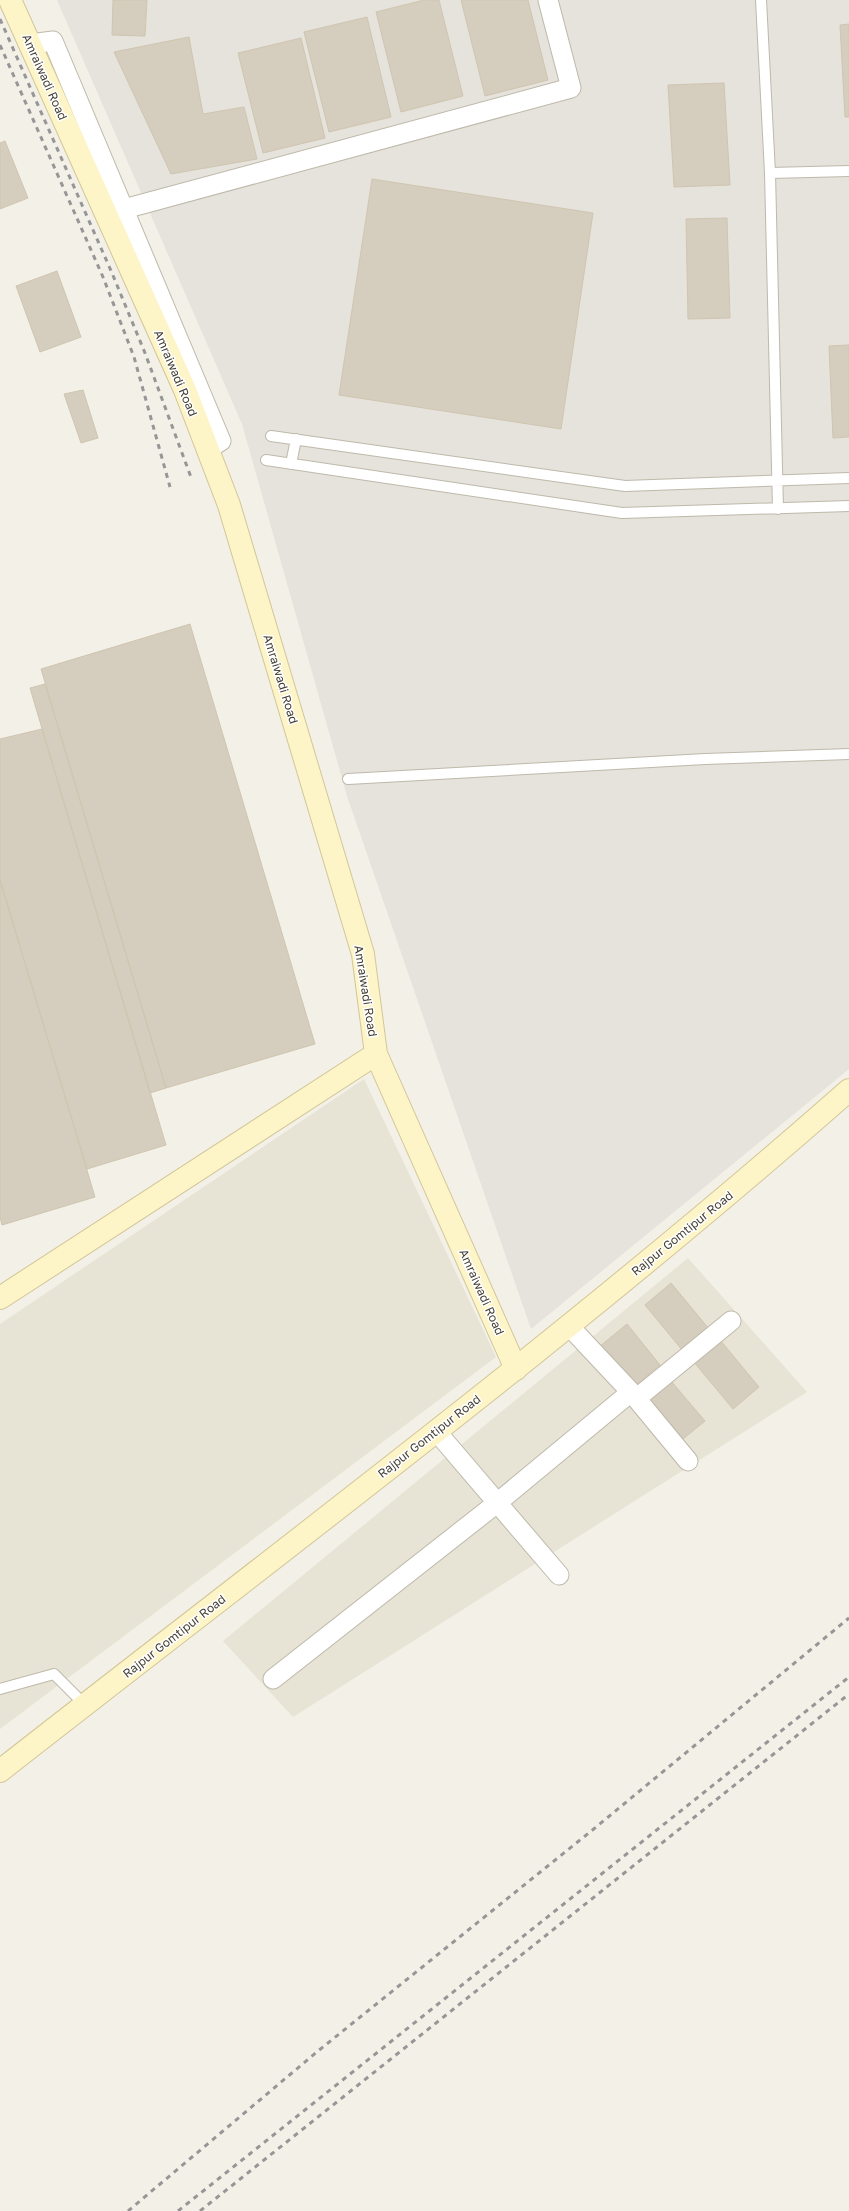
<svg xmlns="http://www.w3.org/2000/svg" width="849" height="2211" viewBox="0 0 849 2211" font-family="'Golos Text',sans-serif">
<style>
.residential{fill:#e7e3d5}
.industrial{fill:#e6e2dc}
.building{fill:#d5cdbd;stroke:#cfc5b0}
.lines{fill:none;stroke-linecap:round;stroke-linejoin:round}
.lane-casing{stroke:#beb9aa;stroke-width:12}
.street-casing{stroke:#beb9aa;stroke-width:21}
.secondary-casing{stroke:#d2c698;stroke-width:24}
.lane{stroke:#fff;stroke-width:10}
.street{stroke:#fff;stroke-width:19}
.secondary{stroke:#fdf4c7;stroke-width:22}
.rail{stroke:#969696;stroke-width:3;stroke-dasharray:5 5;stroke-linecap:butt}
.labels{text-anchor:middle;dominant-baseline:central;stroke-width:3;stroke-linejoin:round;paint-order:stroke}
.street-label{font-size:12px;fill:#464136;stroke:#fff}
</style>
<rect width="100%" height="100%" fill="#f3f0e7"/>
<path class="residential" d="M364,1079L496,1357L0,1729V1324Z
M688,1258L807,1392L293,1717L223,1641Z"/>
<path class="industrial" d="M57,0H849V1069L531,1329L347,796L242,424Z"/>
<path class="building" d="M113,0H147L145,36L112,35Z
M424,0H439L463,96L401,112L376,12Z
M461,0H528L548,80L485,96Z
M367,17L391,117L329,132L304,32Z
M849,24V117H845L840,25Z
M189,37L203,114L244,107L257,159L171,174L114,52Z
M301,38L325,138L263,153L238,53Z
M724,83L730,185L674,187L668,85Z
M5,141L28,198L0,209V143Z
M372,179L593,213L561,429L339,395Z
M727,218L730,318L688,319L686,219Z
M57,271L81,337L40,352L16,286Z
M849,345V437L833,438L829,346Z
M83,390L98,438L81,443L64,394Z
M190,624L315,1044L166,1088L41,669Z
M45,684L166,1088L150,1093L30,688Z
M42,729L166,1145L87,1169L0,880V739Z
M0,880L95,1197L2,1225L0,1217Z
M671,1283L709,1329L683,1351L645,1305Z
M627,1324L660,1365L632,1388L599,1347Z
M720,1340L759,1387L733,1409L694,1362Z
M671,1381L705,1421L678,1443L645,1403Z"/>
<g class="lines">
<g class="lane-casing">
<path id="lane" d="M761,0L770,173L778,509
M770,173L849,171
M271,436L625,486L849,478
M266,460L622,513L849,506
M291,464L296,439
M348,779L705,759L849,754
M0,1689L54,1674L85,1705"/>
</g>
<g class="street-casing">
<path id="street" d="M30,44L53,41L221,441L208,449
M124,209L571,88L548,0
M631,1392L688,1461
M637,1398L731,1321
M436,1431L559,1575
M273,1679L497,1503L631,1392L569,1326"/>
</g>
<g class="secondary-casing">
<path id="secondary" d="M10,0L185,390L229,505L363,954L376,1054L516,1369
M0,1298L376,1054
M0,1771C286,1547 577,1330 849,1090"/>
</g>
<use href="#lane" class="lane"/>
<use href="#street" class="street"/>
<use href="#secondary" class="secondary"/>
<path class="rail" d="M0,19L112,273L145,353L192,480
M0,45L103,277L134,357L170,487
M128,2211L318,2051L590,1832L849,1618
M178,2211L849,1677
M200,2211L849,1694"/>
</g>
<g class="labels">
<g class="street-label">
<text transform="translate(45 77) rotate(66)">Amraiwadi Road</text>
<text transform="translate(176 373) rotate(67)">Amraiwadi Road</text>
<text transform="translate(281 679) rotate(73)">Amraiwadi Road</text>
<text transform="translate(366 991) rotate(81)">Amraiwadi Road</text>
<text transform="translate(682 1233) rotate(-39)">Rajpur Gomtipur Road</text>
<text transform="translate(482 1292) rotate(66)">Amraiwadi Road</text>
<text transform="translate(429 1436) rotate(-38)">Rajpur Gomtipur Road</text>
<text transform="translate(174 1636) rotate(-38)">Rajpur Gomtipur Road</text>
</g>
</g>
</svg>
